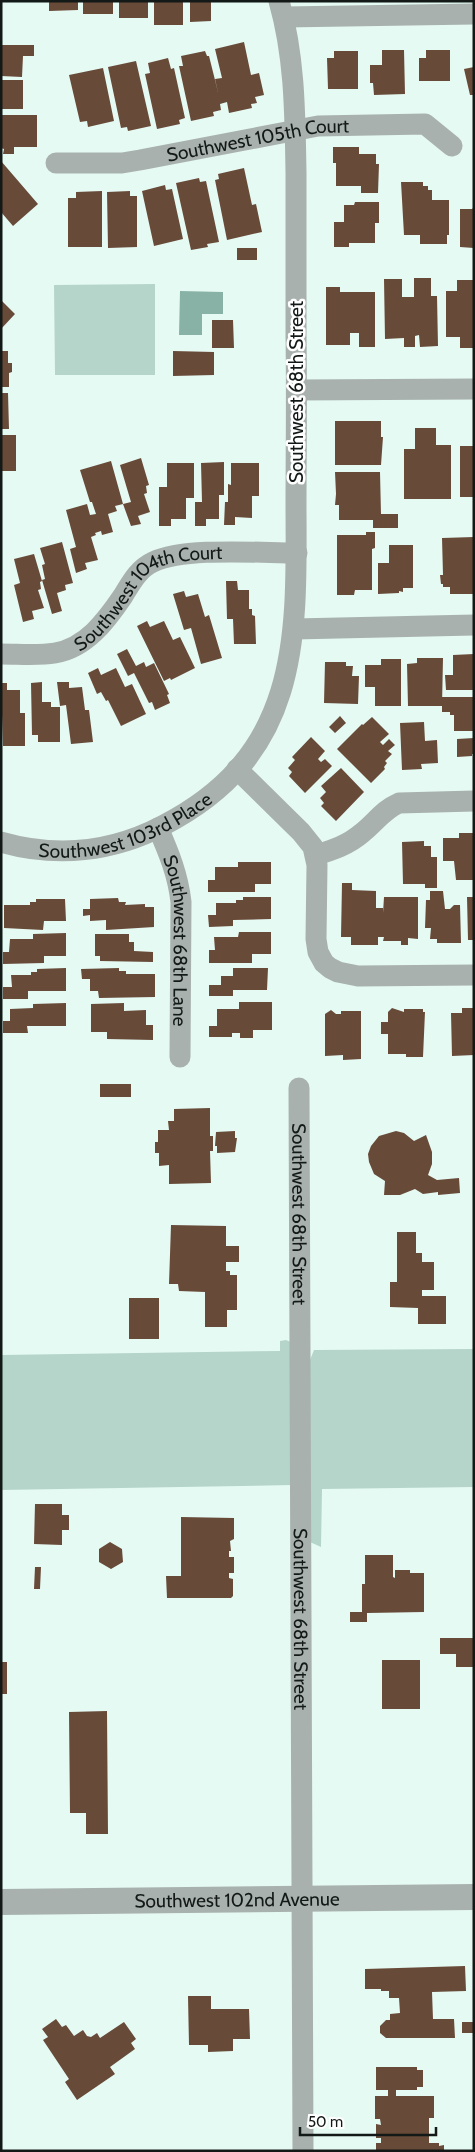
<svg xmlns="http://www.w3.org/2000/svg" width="475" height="2152" viewBox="0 0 475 2152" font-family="Cabin,sans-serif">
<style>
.green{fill:#b5d5ca}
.water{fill:#88b2a5}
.building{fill:#684a39}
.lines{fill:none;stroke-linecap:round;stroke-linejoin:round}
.minor{stroke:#a9b1af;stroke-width:21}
.tertiary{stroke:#a9b1af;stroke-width:26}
.labels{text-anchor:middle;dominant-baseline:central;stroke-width:5;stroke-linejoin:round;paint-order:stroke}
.street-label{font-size:19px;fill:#121917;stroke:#fff}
</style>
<rect width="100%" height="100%" fill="#e5faf3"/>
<path class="green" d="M155,284V375H55L54,285Z
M286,1340L293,1343V1485L1,1490V1355L280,1351V1341Z
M474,1349V1487L322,1489L321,1547L310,1542V1360L314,1350Z"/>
<path class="water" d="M180,291L223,292V314H202V335H179Z"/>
<path class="building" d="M49,1H78V10L49,11Z
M83,1H113V14H83Z
M119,1H148V18H119Z
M154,1H183V25H154Z
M190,1H211V21L190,22Z
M244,42L251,75L259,73L264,95L255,97L257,103L251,104L252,108L229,113L227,102L220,104L221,110L213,112L214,116L191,121L179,66H183L181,56L205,51L207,56H209L218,92L215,79L222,78L215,49Z
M1,45H34V56H23L22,77L1,76Z
M382,50H404L405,94L374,95L373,83H370V65H382Z
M426,50H450V81H419V58H426Z
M334,51H358V89H328L327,58H334Z
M168,58L171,69L174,68L185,118L179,120L180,124L157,129L145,74L150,73L148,63Z
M136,61L151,126L128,131L127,127L121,128L108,67Z
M474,67V95H470L464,69Z
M103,68L114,121L88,127L87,121L80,122L69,75Z
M1,80H23V109H1Z
M1,115H37V147H14V154H3L4,149L1,148Z
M333,147H359V154H376V164H379L378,193H361V186H336V163H333Z
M1,161L38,204L13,226L1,212Z
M244,168L252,205L256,204L262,232L227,240L215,180L219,179L218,174Z
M199,178L200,182L206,181L219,242L207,244L208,247L191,250L176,183Z
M401,182H423V186H428V190H432V200H449V235H447V244H420V235H404Z
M165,185L166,190L172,189L183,239L154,246L142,191Z
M102,191V247H68V198H76V192Z
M130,191V196H137V247L108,248L107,192Z
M355,202H379V223H375V243H349V247H334V222H344V205H354Z
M474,207V248L460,247V209H472Z
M237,248H257V260H237Z
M414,278H431V296H437L438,346L420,347L419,335L415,336V347H404V338L385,339L384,279H402V297H414Z
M457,280H474V348H460V337H446V291H457Z
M326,287H340V292H375V347H359V333H350V345H326Z
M1,300L15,314L1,329Z
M212,320H233L234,348H212Z
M1,351H8V363H12V372L9,373V387H1Z
M173,351L214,352V375L173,376Z
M1,393H8L9,429H1Z
M335,421H381V437H383L381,465H335Z
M415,428H436V445H451V499H404V449H415Z
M1,435H16V471H1Z
M460,446H474V497H460Z
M141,458L149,485L146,486L147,493L144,494L150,512L138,516L141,524L131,526L123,504L131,502L120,465Z
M111,461L123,504L115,506L117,511L108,514L113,532L102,535L101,531L95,533L96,535L91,537L98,560L85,563L87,569L76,573L70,549L76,547L66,510L87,504L90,515L96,514L92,502H90L80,470Z
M224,462V495H219V519H206V526H195V502H202L201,463Z
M167,463H194V498H186V519H171V526H159V487H167Z
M231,463H259V496H252V518L235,517V525H224L225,502H228V484L231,485Z
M335,472H380L381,514H398V528H373V520H339V505H335L336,494Z
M366,532H375V548L372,549V590H355L354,595H337V535H366Z
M474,537V594H450V587H443V584H441L440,575H443L442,538Z
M62,542L73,583L65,585L66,590L57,593L62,611L52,614L42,580L45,579L42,565L45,564L40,548Z
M389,545H413V588H403V592L399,591V593L378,594V563H389Z
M34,554L42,581L40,582L41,589L38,590L44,608L32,611L34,619L23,622L14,585L20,583L14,559Z
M226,581H237L238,590H249V609H252V615L255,616L256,644H234L233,619H227Z
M184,591L186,597L198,594L205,617L209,615L222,658L201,664L191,628L184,630L173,594Z
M147,621L150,627L164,621L173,640L180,637L195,668L171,680L170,678L164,681L137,626Z
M127,649L136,666L144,662L146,667L154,663L169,694L167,695L170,703L155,710L152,702L149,703L134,673L128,676L117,654Z
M474,654V690H446L445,675H453V655Z
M417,658H443L442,706H408L407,664L417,663Z
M381,659H401V706H375V687H365V665H381Z
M325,662H346V666H353L352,676H359L358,704L324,703Z
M98,668L101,675L116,668L125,687L132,684L146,714L121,726L108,700L106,701L101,692L97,694L88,673Z
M42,682V702H51V707H60V742H38V735H32L31,683Z
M57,682H69V688L82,687L85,710H89L93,742L71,744L66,705L60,706Z
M1,683H7V690H20V713H25V746H3Z
M442,697H474V731H454V715H450V712H442Z
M340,716L346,723L335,733L329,727Z
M372,717L389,734L380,742L383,745L389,739L395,745L388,751L392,754L385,761L387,763L384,767L385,769L371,783L337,749L362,724L363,725Z
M424,722L425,741L437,740L438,763L421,764L422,769L402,770L400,723Z
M311,737L325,751L318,759L321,762L325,759L332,766L305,793L289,776L292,772L288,768L295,760L292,757Z
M474,738V754H472V756L457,757V739Z
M341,768L364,792L336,821L321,806L324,803L320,798L326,792L321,786Z
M459,833H474V880H456L454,861H443V838H459Z
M424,841V846H431V857H437V888H425V884H403L402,842Z
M238,862H271V884H255V892H208V880H215V867H238Z
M342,883H352V890L376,891V908H383V913L384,897H418V939L408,938V945H401V941H383L384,937H378V945H351V937H341Z
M430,891H443L445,909H450L454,905H460L461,943H437V939H430L431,928H425L426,900H430Z
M243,897H271V919L233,920V926L209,927L208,915H216V903H236V900H243Z
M467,897H474V940H468Z
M118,898L119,902H126L125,905L145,904V907H154V927L106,930V920L90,921V915L83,916V909H90V899Z
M36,899H65L66,921H44L43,930L4,928V905H30V902H36Z
M239,932H271V954H252V963H209V950H215L214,937H238Z
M66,933V956H44V963L3,964V952H9L10,939H33V934Z
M95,934H129V942H134V951L153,952V962L100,961V956H95Z
M66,968V991H28V999H3V987H12L11,975H31V972H37V969Z
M119,968V971H126V974H155V997L99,998L98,991H90V979H82L81,969Z
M233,968H268L267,990H233V996H209V985H221V976H233Z
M239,1002H272V1030H253V1038H240V1033H232V1037H209V1026H217V1009H239Z
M66,1003V1026H27L28,1033H3V1021H10V1009L33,1008V1004Z
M124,1003V1011L146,1010V1025H153V1040L107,1039V1032H91V1004Z
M392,1008L404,1012V1009H423V1012H425L423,1057H406V1054H388V1034H381V1022H388V1012Z
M462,1008H474V1055L452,1056L451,1013H462Z
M331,1010L336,1014H341V1011H361V1059L343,1060V1055L325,1056V1014Z
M100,1084H131V1097H100Z
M210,1108V1136H213V1151H210L211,1183L169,1184V1165L159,1166V1153H155V1142H158V1130H169L168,1121H174V1109Z
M235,1131V1138H237L235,1152L217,1153V1146H215L216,1132Z
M396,1131L404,1133L414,1141L426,1135L432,1152V1164L428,1175L437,1180L459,1178L460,1193L438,1195V1192L423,1194L415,1189L400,1195H384L385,1181L374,1174L369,1162L368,1154L371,1146L379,1136Z
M171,1225L226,1226V1246H239V1262H226V1271H230V1275H237V1310H227V1327H205V1292L179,1291L178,1284H169Z
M397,1232H416V1253H422V1262H434V1290H422V1296H446V1324H418V1308L390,1307V1282H397Z
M129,1298H159V1339H129Z
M35,1504H62V1515H69V1530H62V1545L34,1544Z
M181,1517L234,1518V1539L230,1541L231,1551H229V1557H234V1573H229V1578L233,1579V1596L231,1598H167L166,1576H181Z
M110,1542L122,1549L123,1562L111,1569L99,1562V1549Z
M365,1555H393V1577L395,1578V1570H410V1573H424V1612L367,1613V1622H350V1612H362V1584H365Z
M35,1567H41L40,1589H34Z
M440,1638H474V1667H456V1654H440Z
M382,1660H420V1709H382Z
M1,1662H7V1694H1Z
M107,1711L108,1834H86V1813H70L69,1712Z
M465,1966L466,1991L432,1992L433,2019H454L455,2038H386L380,2033V2026L386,2020H390V2014L400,2013L399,1998H389V1991H381V1989H365V1969Z
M188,1996H211V2009H249L250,2039H233V2051L208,2052V2045H189Z
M56,2019L62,2027L66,2025L74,2036L83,2030L87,2036L91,2037L97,2033L100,2038L124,2022L136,2039L131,2043L135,2049L110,2067L115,2074L77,2100L65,2082L69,2079L43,2040L48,2037L42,2029Z
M462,2022H474V2033H462Z
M376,2067H417V2070H423V2087H417V2090H396V2096H434V2118H429V2143H439V2146L444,2145V2151H376V2143H381V2138H376V2124L381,2125L380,2119H375V2096H388V2090H376Z"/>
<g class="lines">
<g class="minor">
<path d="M284,17L474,14"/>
<path id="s1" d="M56,163H122L140,160L318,126L425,124L452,146"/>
<path d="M297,390L474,389"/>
<path d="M294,629L474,625"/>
<path id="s2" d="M1,654C19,654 38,656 55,653C86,648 106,621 123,596C131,583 138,569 153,562C185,547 259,553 297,553"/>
<path d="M237,769L301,832L313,847L317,865L316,939L318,952L324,963L330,968L338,972L358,976L474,975"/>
<path id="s3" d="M158,828C169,853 178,875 181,902L180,1057"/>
<path id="s4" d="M1,842C57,858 113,852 164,825C299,755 297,642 296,509C296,451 297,393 296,336C296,281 296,227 296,173C295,115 295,57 279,1"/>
<path d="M316,855C333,850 348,845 362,833C376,822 383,810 399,803L474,801"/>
<path id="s5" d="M299,1088L303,2151"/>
</g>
<path class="tertiary" id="s6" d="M1,1902L474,1897"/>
</g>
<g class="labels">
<g class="street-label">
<text stroke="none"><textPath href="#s1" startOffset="204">Southwest 105th Court</textPath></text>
<text transform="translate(296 392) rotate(-90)">Southwest 68th Street</text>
<text stroke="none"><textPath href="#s2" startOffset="169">Southwest 104th Court</textPath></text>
<text stroke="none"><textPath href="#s4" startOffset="130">Southwest 103rd Place</textPath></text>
<text stroke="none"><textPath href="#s3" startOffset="116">Southwest 68th Lane</textPath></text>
<text stroke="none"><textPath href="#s5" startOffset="126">Southwest 68th Street</textPath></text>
<text stroke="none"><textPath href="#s5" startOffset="531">Southwest 68th Street</textPath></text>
<text stroke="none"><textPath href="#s6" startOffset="236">Southwest 102nd Avenue</textPath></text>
</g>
</g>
<rect width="475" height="2152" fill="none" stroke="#121917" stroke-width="5"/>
<path d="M300 2127v8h136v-8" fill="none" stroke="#121917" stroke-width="2.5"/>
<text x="308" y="2127" font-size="15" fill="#121917" stroke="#ffffff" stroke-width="4" paint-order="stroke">50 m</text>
</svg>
